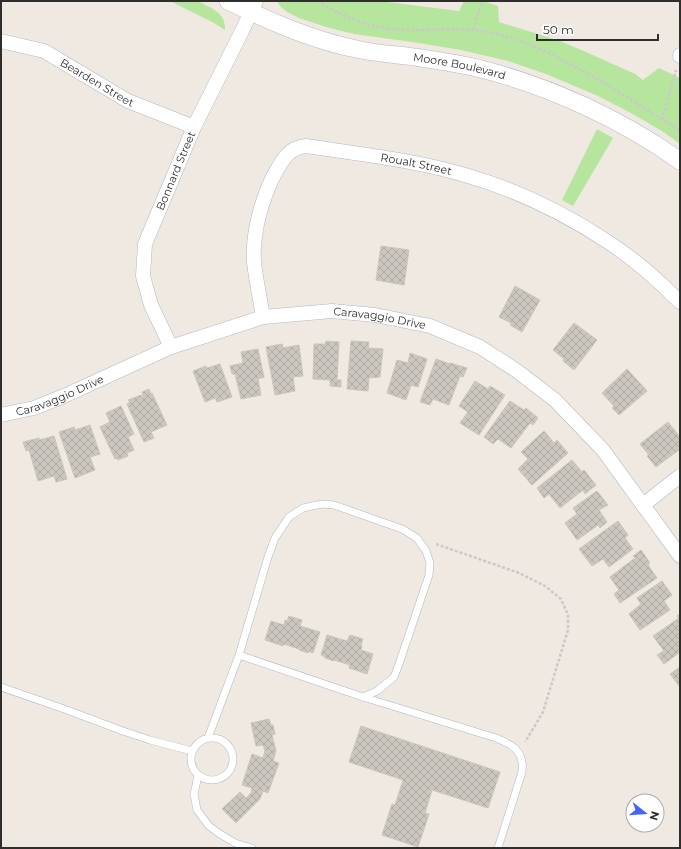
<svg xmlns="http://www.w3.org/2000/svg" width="681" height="849" viewBox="0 0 681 849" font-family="Montserrat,sans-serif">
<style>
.park{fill:#b6e59e}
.building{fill:url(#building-cross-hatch);stroke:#cbc5ba}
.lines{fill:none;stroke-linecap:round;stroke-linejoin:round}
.service-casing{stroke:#b4b7c1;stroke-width:8}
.minor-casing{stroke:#b4b7c1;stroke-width:15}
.tertiary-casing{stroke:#b4b7c1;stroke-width:18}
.path{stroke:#c9c9c9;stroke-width:2.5;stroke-dasharray:3 2;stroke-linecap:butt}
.service{stroke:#fff;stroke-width:7}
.minor{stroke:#fff;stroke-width:14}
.tertiary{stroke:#fff;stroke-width:17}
.labels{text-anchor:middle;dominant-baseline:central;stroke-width:4;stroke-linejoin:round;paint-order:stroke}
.street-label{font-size:11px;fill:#2e2e2e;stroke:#fff}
</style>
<defs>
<pattern id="building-cross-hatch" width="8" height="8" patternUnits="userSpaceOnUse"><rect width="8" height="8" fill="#cbc7bf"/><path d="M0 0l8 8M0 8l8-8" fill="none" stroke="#afaba4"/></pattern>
</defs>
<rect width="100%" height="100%" fill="#efe9e1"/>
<path class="park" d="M170,1C178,1 187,0 196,1C199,1 202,3 205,5C216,10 226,16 225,30L214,23Z
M277,1H379L459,11L464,1H483L498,6L499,22L560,41L586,52L635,74L643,80L659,68L680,78V144L665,133L631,113L598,96L546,74L508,61L461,50L412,42L354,34L326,27L299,18L287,12L280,6Z
M597,129L613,138L573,206L562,200Z"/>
<path class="building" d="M381,246L409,250L404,285L376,280Z
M515,286L540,300L522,332L510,325L511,323L499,317Z
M574,323L597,340L574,370L563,361L564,359L553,350Z
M326,341L339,342L337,380H341V387L330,386V380L313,379L314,344H325Z
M351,341L369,342L368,348L383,349L380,377L369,378L368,391L347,389Z
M282,344L283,348L299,345L303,376L293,377L295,391L275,395L266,347Z
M258,349L264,377L258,379L261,395L241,399L235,374H232L230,366L243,363L241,352Z
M410,353L427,359L418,387L411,385L406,400L387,393L397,360L408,363Z
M436,359L450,364V363L467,368L463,377L460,376L449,405L433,399L430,405L420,402Z
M220,364L232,397L217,402L215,398L205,402L193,371L206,366L207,368Z
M627,369L647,391L619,415L612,408L614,406L602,393Z
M475,381L488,389L490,386L505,395L479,435L460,423L468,412L459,406Z
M149,389L151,394L152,393L167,425L151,432L154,438L144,442L127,404L130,402L128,400L141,395L142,398L143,396L142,392Z
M510,401L524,410L526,408L538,418L533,425L530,423L511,448L498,439L493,444L484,437Z
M121,406L134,434L128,437L134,450L127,453L128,456L118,460L117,458L115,459L100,427L110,422L106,413Z
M668,422L680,437V449L656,467L647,456L649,455L640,444Z
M90,425L100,454L90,457L95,470L75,478L59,432L74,427L75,430Z
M544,431L554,443L557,440L568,453L532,485L518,469L528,459L521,452Z
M54,436L67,479L56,482L54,476L38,481L29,450L26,451L23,442L39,438V440Z
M572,460L582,472L584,470L596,485L585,494L583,490L560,508L549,494L544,498L537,488Z
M597,491L608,505L599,510L607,522L600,528L598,525L577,540L565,523L577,514L573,508Z
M618,521L628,535L625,538L633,549L609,567L603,559L592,566L579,549Z
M641,550L650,563L648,565L657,578L620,603L614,594L619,590L610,577L635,558L633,556Z
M662,581L672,595L664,601L670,610L640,630L629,614L641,604L637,598Z
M680,614V652L664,664L657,655L664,651L653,636L679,618L677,616Z
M289,616L302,620L300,626L320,632L313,653L308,651V653L299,650V649L284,644L283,646L265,640L271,621L284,625L285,620L287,621Z
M327,635L347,641L350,635L363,639L361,645L362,646L361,650L373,654L367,674L349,668L350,665L334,660V661L325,658V657L321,655Z
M680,667V687L670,674Z
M269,719L271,725H273L275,734L272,735L276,751L273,761L279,763L268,793L263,791L260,799L236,823L222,809L240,792L246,798L251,793L252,788L242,785L252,754L263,758L265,751L263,745L256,746L251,723Z
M361,726L500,772L488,808L432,790L425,813L429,814L418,847L382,835L392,804L395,805L403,780L349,762Z"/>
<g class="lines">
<g class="service-casing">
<path id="service" d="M239,655L363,697L496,738C508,743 520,748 522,762C523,765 522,769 522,772L498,848
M1,687L67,710L123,731L150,740L192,751
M191 759a21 21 0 1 1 42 0a21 21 0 1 1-42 0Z
M208,738L239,655L268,557L275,538L289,517L303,508L322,504L334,505L402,529L417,538L426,551L430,563L429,575L399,664L394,677L377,691L363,697
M198,776L194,794L197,810L209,826L220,834L235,843L252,848"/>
</g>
<g class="minor-casing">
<g id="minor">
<path id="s1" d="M1,41L44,51L128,101L194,127"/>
<path d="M680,56V55"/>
<path id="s2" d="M263,317C260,298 256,280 254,262C252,233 262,198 275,173C279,167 282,160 287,155C292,149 299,147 306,146C359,154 413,160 465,175C514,189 562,212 605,240C632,257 657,279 680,302"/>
<path id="s3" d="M171,347L151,305L143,276L145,244L194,127L242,31L256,1"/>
<path id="s4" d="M1,415L34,408L64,396L171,347L263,317L332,311L375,315L430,326L480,347L517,371L555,400L603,450L680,556"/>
<path d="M643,505L680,476"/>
</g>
</g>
<g class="tertiary-casing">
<g id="tertiary">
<path id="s5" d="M228,1C271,22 314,41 361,50C381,54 401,55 421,58C441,61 461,64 481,69C549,86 623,120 680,161"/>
</g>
</g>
<path class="path" d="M317,1C340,14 357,23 384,28C418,34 453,25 487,32C513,37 537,47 561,59C602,80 641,106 680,131
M473,30L482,1
M662,120L676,70
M436,544L519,573L545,586L561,599L568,615V630L543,712L525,742"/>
<use href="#service" class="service"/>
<use href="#minor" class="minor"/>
<use href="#tertiary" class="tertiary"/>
</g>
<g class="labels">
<g class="street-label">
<text stroke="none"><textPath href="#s5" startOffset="242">Moore Boulevard</textPath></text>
<text stroke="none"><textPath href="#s1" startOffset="106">Bearden Street</textPath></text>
<text stroke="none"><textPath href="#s2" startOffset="303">Roualt Street</textPath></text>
<text stroke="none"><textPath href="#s3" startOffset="188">Bonnard Street</textPath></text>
<text stroke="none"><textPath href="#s4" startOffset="398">Caravaggio Drive</textPath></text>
<text stroke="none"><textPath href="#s4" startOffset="62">Caravaggio Drive</textPath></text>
</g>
</g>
<rect width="681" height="849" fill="none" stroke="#2e2e2e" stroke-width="4"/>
<g transform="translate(645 813) rotate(107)"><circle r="19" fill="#ffffff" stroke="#ababab"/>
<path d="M0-3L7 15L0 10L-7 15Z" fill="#4264fb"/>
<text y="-6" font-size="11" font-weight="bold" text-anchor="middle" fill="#2e2e2e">N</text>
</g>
<path d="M537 34v6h121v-6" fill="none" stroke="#2e2e2e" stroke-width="2"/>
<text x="543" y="34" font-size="12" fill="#2e2e2e" stroke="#ffffff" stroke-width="3" paint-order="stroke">50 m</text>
</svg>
